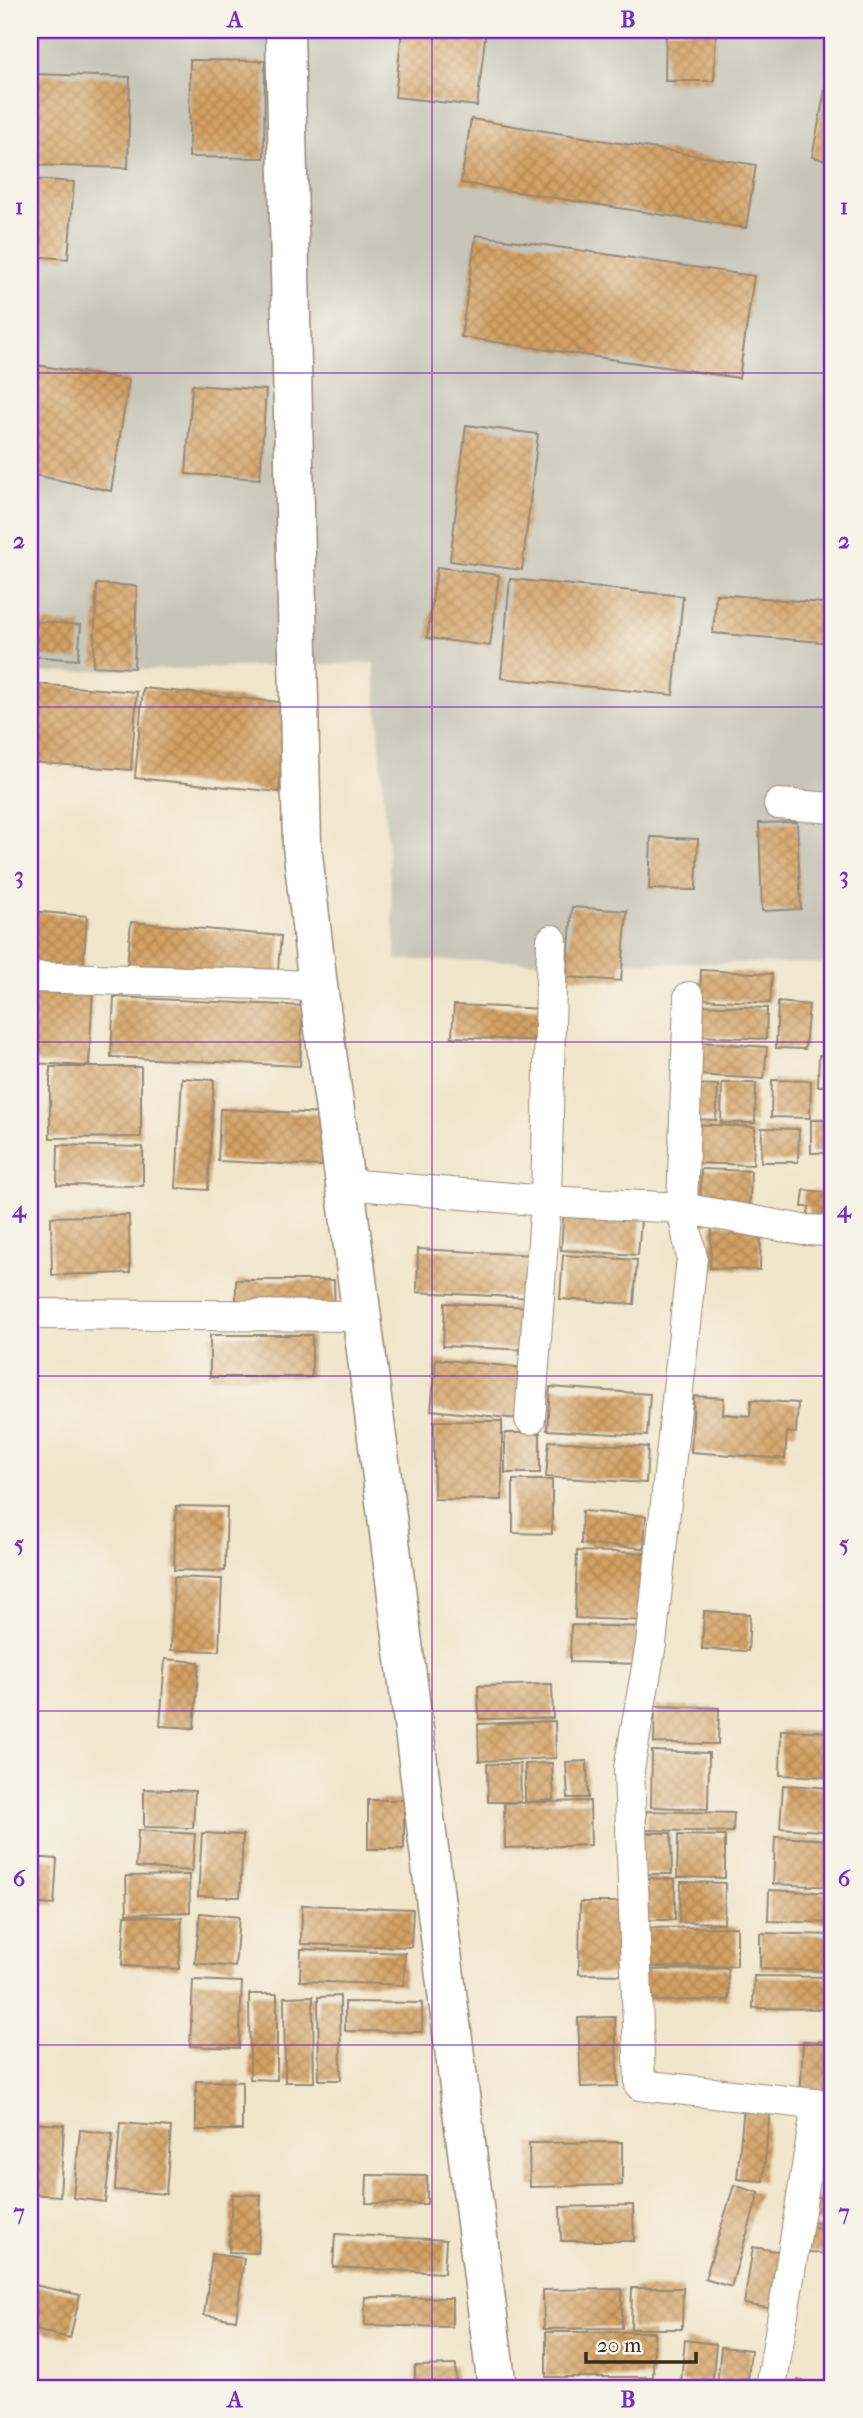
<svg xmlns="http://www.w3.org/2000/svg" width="863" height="2418" viewBox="0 0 863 2418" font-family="'IM FELL French Canon',serif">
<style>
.industrial{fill:#c7c4b8}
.building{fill:url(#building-cross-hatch)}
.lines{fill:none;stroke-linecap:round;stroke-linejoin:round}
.street-casing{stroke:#968874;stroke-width:32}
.secondary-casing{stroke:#968874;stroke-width:41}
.street{stroke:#fff;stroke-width:30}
.secondary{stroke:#fff;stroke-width:38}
.grid{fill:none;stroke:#7b2cbf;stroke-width:2;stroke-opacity:0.55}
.neatline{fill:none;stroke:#7b2cbf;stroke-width:2.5}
.grid-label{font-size:23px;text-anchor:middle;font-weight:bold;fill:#7b2cbf}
</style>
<defs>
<pattern id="building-cross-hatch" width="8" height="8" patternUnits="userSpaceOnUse" patternTransform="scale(1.75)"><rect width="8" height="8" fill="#d4a264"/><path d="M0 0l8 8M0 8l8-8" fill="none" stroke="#ad8452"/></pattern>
</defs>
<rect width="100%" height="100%" fill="#f7f3e8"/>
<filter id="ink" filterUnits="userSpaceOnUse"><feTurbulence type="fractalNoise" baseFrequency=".0143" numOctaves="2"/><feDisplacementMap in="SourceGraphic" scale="14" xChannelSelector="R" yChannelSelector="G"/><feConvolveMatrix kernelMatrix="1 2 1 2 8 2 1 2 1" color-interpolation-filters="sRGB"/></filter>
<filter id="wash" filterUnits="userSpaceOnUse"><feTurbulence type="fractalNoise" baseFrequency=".00686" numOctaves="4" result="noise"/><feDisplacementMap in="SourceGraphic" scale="28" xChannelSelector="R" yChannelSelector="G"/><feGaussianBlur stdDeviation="1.57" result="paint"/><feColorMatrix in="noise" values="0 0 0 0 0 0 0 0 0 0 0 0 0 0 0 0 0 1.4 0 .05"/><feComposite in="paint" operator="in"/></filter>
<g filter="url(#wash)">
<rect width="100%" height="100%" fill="#f1e5cb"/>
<path class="industrial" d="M30,30H833V903L823,964L396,960L374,663L30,673Z"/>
<g id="blocks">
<path class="building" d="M402,30H486L477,106L395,97Z
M666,30H716L714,81H665Z
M832,54H833V162L812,157Z
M190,60L265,61L264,158L189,157Z
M30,74L130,77L128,168L30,165Z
M471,119L756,165L746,228L461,183Z
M30,179L74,182L68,259L30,256Z
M476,235L754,276L739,378L461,337Z
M30,364L129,380L111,491L30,474Z
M192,385L266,390L260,479L186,474Z
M466,425L538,434L522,570L450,561Z
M437,567L499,575L490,646L427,638Z
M510,579L683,596L673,695L501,678Z
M97,584L137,586L134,668L93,666Z
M716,594L833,604V643L713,633Z
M30,621L81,625L78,660L30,656Z
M33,684L137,692L131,770L30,762Z
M143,688L288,703L279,792L135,778Z
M797,822L801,909L762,911L759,823Z
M651,837L698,839L696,890L649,889Z
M572,907L627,911L621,981L567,977Z
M30,911L87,916L83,969L30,965Z
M131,922L281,936L277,981L127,967Z
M701,970L772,974L770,1003L700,999Z
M30,982L93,986L89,1066L30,1063Z
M114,997L303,1006L300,1066L111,1057Z
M778,1002L809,1005L805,1049L776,1048Z
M454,1005L546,1009L544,1041L452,1037Z
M700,1005L767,1008L766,1039L698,1036Z
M699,1042L767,1047L764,1079L697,1075Z
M819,1055L833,1056V1086H818Z
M50,1067H141V1137L50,1138Z
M182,1078L214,1080L208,1190L176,1188Z
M772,1080L811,1081L810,1118L771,1117Z
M722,1083H756L755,1123H721Z
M693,1084L718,1085L716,1120L692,1119Z
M220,1109L324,1114L322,1166L218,1161Z
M811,1120H833V1153H811Z
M693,1124L755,1127L753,1165L691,1163Z
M762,1128L799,1129L798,1162H761Z
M58,1145L143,1147V1186L57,1185Z
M830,1158H833V1190H830Z
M701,1169L751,1171L750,1207L700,1205Z
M804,1190L833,1193V1223L807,1221L809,1207H802Z
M564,1204L642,1209L638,1255L561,1250Z
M129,1215L130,1273L52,1275L51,1217Z
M712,1224L761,1225L760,1270L710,1268Z
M418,1249L534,1255L531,1298L417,1292Z
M563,1255L637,1260L634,1304L560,1299Z
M236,1280H334L335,1315H236Z
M445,1303L530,1307L529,1350L443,1346Z
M210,1335H312V1377H210Z
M436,1359L525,1368L519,1419L431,1410Z
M550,1387L650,1394L647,1436L547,1430Z
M694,1396L724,1398L723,1414L750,1416L751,1400L798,1403L796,1433L787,1432L785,1459L691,1452Z
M434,1421H502V1500L434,1499Z
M505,1433H540V1473H505Z
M549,1441L648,1447L646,1483L546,1477Z
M513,1480H552V1534L513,1533Z
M176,1506L227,1507L225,1571L174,1570Z
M582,1511L646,1516L644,1548L581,1544Z
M577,1551L649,1553L647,1621L575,1618Z
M174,1577L222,1579L219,1651L171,1650Z
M704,1611L750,1614L748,1651L702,1649Z
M571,1625L645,1627L644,1664L570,1662Z
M165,1659L199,1662L194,1728L160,1726Z
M552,1684L553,1718L479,1719L478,1686Z
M655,1706L719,1708L718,1744L654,1743Z
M555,1721L556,1758L479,1761L478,1724Z
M781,1730L833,1732V1777L780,1775Z
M652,1751L709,1753L708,1809L651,1807Z
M587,1761L588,1798H568L566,1762Z
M552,1763L554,1800L525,1802V1764Z
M487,1764H520L521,1802H488Z
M783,1785L833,1788V1832L780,1828Z
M144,1789L195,1791L193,1828L144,1827Z
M368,1800H404V1849H368Z
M590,1801L591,1845L505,1848L504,1803Z
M646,1811L734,1813L733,1832L646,1830Z
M138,1830L195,1834L192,1871L136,1867Z
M202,1833L243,1835L240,1897L198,1896Z
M641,1833H671L672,1874H642Z
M678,1835L725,1836V1878L677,1877Z
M775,1837L833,1840V1887L773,1884Z
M30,1857L57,1859L54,1905L30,1903Z
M189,1875L190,1912L127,1914L126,1876Z
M639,1878L675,1879V1920H639Z
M681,1882L725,1883L724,1923L679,1922Z
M769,1890L833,1893V1923L768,1921Z
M580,1902H624V1975L579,1974Z
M302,1905L413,1909L411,1947L301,1944Z
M200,1913L239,1917L235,1967L195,1963Z
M125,1915L182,1918L179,1969L122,1966Z
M737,1927V1966L639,1967V1928Z
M760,1933L833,1935V1971L760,1969Z
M301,1949L405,1953L404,1985L300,1981Z
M728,1968L729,2000L643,2001L642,1970Z
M754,1976L833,1977V2009L753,2008Z
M193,1980L242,1982L239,2048L190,2046Z
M249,1994H277V2080L250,2079Z
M313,1996L314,2082H285L284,1997Z
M340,1996L341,2080H319L318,1997Z
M345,2002L422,2003V2032L345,2031Z
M615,2017L618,2086L581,2087L578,2018Z
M803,2041L833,2042V2103L800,2102Z
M196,2081L242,2082V2130H196Z
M744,2106L770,2109L763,2181L737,2179Z
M30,2123L64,2125L60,2196L30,2194Z
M120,2123L171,2127L166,2194L115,2190Z
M80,2130L113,2134L105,2202L73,2198Z
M622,2142V2185L530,2187L529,2143Z
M367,2175L427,2176V2204L366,2203Z
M734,2185L759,2193L731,2287L705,2279Z
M232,2194L261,2195L258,2253L229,2252Z
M807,2196L833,2199V2224L805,2221Z
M633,2205L634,2241H561L560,2207Z
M805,2226L833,2229V2255L803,2251Z
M335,2234L446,2240L444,2273L333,2267Z
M753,2247L788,2253L778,2310L744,2304Z
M212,2254L244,2258L236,2320L204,2315Z
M30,2284L80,2295L70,2338L30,2329Z
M632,2288H683L682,2329H631Z
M622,2289V2328L544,2329L543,2290Z
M365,2297L452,2298V2327L365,2325Z
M546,2332H654L653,2377H546Z
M685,2340L716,2344L712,2385L681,2382Z
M721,2347L751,2350L747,2388L717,2387Z
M456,2365L455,2388H415V2366Z
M798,2380L829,2387V2388H795Z"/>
</g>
</g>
<g filter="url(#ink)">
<use href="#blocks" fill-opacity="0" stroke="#968874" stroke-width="2"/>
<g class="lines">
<g class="street-casing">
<path id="street" d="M779,804L833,808
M30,977L318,986
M689,997L682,1208L692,1258L651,1644L629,1769L640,2085L833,2106
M345,1184L546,1201L682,1208L803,1230L833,1231
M30,1314L362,1316
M530,1419L546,1201L552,940
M771,2388L817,2105"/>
</g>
<g class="secondary-casing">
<path id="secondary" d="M285,30L302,846L318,986L345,1184L497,2388"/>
</g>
<use href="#street" class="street"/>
<use href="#secondary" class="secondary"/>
</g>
</g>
<path class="grid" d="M432,30V2388M30,373H833M30,707H833M30,1042H833M30,1376H833M30,1711H833M30,2045H833"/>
<rect width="863" height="2418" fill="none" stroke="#f7f3e8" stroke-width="77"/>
<path d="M586 2352v10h110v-10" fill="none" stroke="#3b2a1e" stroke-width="3.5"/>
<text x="597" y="2352" font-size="21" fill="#3b2a1e" stroke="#f7f3e8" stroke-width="5" paint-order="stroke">20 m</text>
<rect x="38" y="38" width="786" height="2342" class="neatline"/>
<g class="grid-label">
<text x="235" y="27">A</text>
<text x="628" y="27">B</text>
<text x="19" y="214">1</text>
<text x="844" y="214">1</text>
<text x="19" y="548">2</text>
<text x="844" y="548">2</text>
<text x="19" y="883">3</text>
<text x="844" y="883">3</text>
<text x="19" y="1217">4</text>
<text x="844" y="1217">4</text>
<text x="19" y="1551">5</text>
<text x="844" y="1551">5</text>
<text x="19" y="1886">6</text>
<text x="844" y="1886">6</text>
<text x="19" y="2220">7</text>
<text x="844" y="2220">7</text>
<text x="235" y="2407">A</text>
<text x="628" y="2407">B</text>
</g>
</svg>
